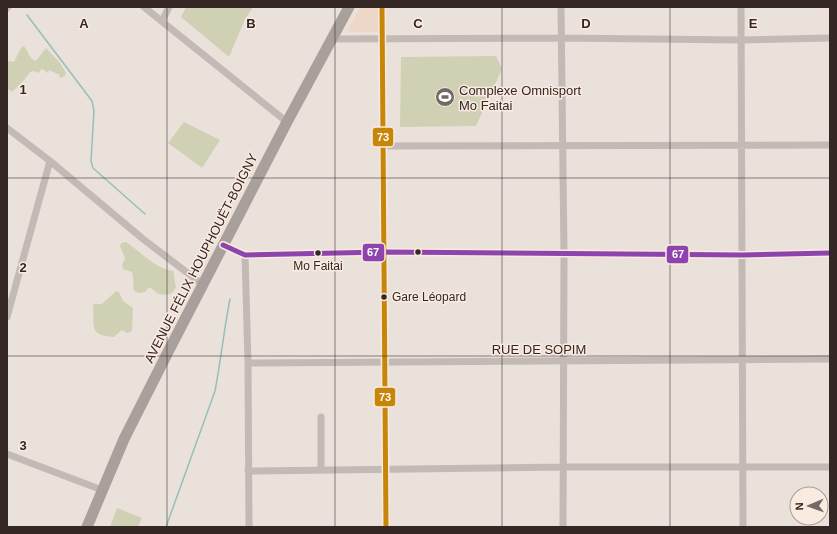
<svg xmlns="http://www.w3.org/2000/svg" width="837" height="534" viewBox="0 0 837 534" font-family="Helvetica,sans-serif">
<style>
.green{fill:#cfd0b4}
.plaza{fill:#ecd7c9}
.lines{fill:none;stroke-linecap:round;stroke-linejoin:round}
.stream{stroke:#96bfba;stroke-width:1.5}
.minor{stroke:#c3bab5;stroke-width:7}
.highway{stroke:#a9a09b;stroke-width:11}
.bus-1-casing{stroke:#faebe0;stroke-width:8}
.bus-2-casing{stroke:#faebe0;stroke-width:8}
.bus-1{stroke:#8e44ad;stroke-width:5}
.bus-2{stroke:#c68609;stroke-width:5}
.grid{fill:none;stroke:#342724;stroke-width:1;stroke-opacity:0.55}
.bus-dot{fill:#342724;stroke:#faebe0;stroke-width:1.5}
.labels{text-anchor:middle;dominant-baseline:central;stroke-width:3;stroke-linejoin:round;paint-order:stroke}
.bus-label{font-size:12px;fill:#342724;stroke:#faebe0}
.poi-label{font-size:13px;fill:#342724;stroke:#faebe0;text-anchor:start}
.street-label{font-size:13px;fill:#342724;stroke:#faebe0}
.grid-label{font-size:13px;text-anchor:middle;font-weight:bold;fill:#342724;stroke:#faebe0;stroke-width:3;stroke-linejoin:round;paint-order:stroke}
.line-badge{stroke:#faebe0;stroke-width:1.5}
.badge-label{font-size:11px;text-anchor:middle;font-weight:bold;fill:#fff}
</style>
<rect width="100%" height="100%" fill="#ebe1db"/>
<path class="green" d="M186,7H253L245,19L229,57L181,17Z
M24,46C29,52 28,58 36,61L46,48L60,63L66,73L65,76L59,78L60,75L49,70L48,73L42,69L38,73L34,71L30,72L25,79L12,92L7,88V63L9,61L14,62L21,48Z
M496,56L502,69L476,126L400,127L401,57Z
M184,122L220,140L202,168L168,143Z
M126,242C141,252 154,268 173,271C175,276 174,281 176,287C172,296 166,295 158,294L151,288H148L145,292L140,293L134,291C133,285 134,279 132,272L123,269L122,265L125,258L120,246L121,243Z
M116,291L119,292L123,301L133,308L132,331L127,333L122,330L114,337C87,335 95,325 93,304H102Z
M117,508L142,518L138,527H110Z"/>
<path class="plaza" d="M360,7H378V30L376,32H350L348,31V30Z"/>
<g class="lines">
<path class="stream" d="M27,15L92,101L94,111L91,161L93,168L145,214
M166,527L215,391C221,360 224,329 230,299"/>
<path class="minor" d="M144,7L287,122
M382,7L386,527
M561,7L564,253L563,527
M741,7L743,527
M7,8L8,7
M162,21L169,7
M332,39L560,38L741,40L830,38
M7,128L50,161L143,239L202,284
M383,146L830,145
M223,245L245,255L384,252L743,255L830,253
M245,255L248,363L249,527
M7,317L50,161
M248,363L830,359
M7,454L102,490
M321,470V417
M248,471L563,467H830"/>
<path class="highway" d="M87,527L124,439L168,352L287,122L349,7"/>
<g class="bus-1-casing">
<path id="bus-1" d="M223,245L245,255L384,252L743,255L830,253"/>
</g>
<g class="bus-2-casing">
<path id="bus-2" d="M382,7L386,527"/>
</g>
<use href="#bus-1" class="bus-1"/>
<use href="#bus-2" class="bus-2"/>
</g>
<path class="grid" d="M167,7V527M335,7V527M502,7V527M670,7V527M7,178H830M7,356H830"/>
<defs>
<g id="stadium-disc" transform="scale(1)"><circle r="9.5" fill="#746864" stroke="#faebe0"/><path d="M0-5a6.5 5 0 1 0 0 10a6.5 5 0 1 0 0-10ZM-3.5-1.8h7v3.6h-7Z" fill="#fff"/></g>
</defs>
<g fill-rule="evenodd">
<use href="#stadium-disc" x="445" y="97"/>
</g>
<g class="bus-dot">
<circle cx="418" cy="252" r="3.5"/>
<circle cx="318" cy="253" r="3.5"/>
<circle cx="384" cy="297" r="3.5"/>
</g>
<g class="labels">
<g class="bus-label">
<text x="318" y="266">Mo Faitai</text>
<text x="392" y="297" text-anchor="start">Gare Léopard</text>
</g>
<g class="poi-label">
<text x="459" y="90">Complexe Omnisport<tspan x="459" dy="15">Mo Faitai</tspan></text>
</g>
<g class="street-label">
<text transform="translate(201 258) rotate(-63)">AVENUE FÉLIX HOUPHOUËT-BOIGNY</text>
<text x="539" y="349">RUE DE SOPIM</text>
</g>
</g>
<g class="grid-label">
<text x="84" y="28">A</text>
<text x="251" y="28">B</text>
<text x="418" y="28">C</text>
<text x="586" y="28">D</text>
<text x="753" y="28">E</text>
<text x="23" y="94">1</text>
<text x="23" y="272">2</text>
<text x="23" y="450">3</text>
</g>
<g class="line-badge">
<rect x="372" y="127" width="22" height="20" rx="4" fill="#c68609"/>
<rect x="362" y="243" width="23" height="19" rx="4" fill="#8e44ad"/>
<rect x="666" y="245" width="23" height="19" rx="4" fill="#8e44ad"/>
<rect x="374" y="387" width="22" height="20" rx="4" fill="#c68609"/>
</g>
<g class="badge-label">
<text x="383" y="141">73</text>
<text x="373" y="256">67</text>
<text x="678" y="258">67</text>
<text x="385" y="401">73</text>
</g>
<rect width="837" height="534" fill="none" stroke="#342724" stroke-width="16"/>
<g transform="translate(809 506) rotate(268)"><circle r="19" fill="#faebe0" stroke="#ab9d95"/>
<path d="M0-3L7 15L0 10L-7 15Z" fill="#746864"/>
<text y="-6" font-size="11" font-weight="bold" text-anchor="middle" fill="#342724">N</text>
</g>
</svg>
